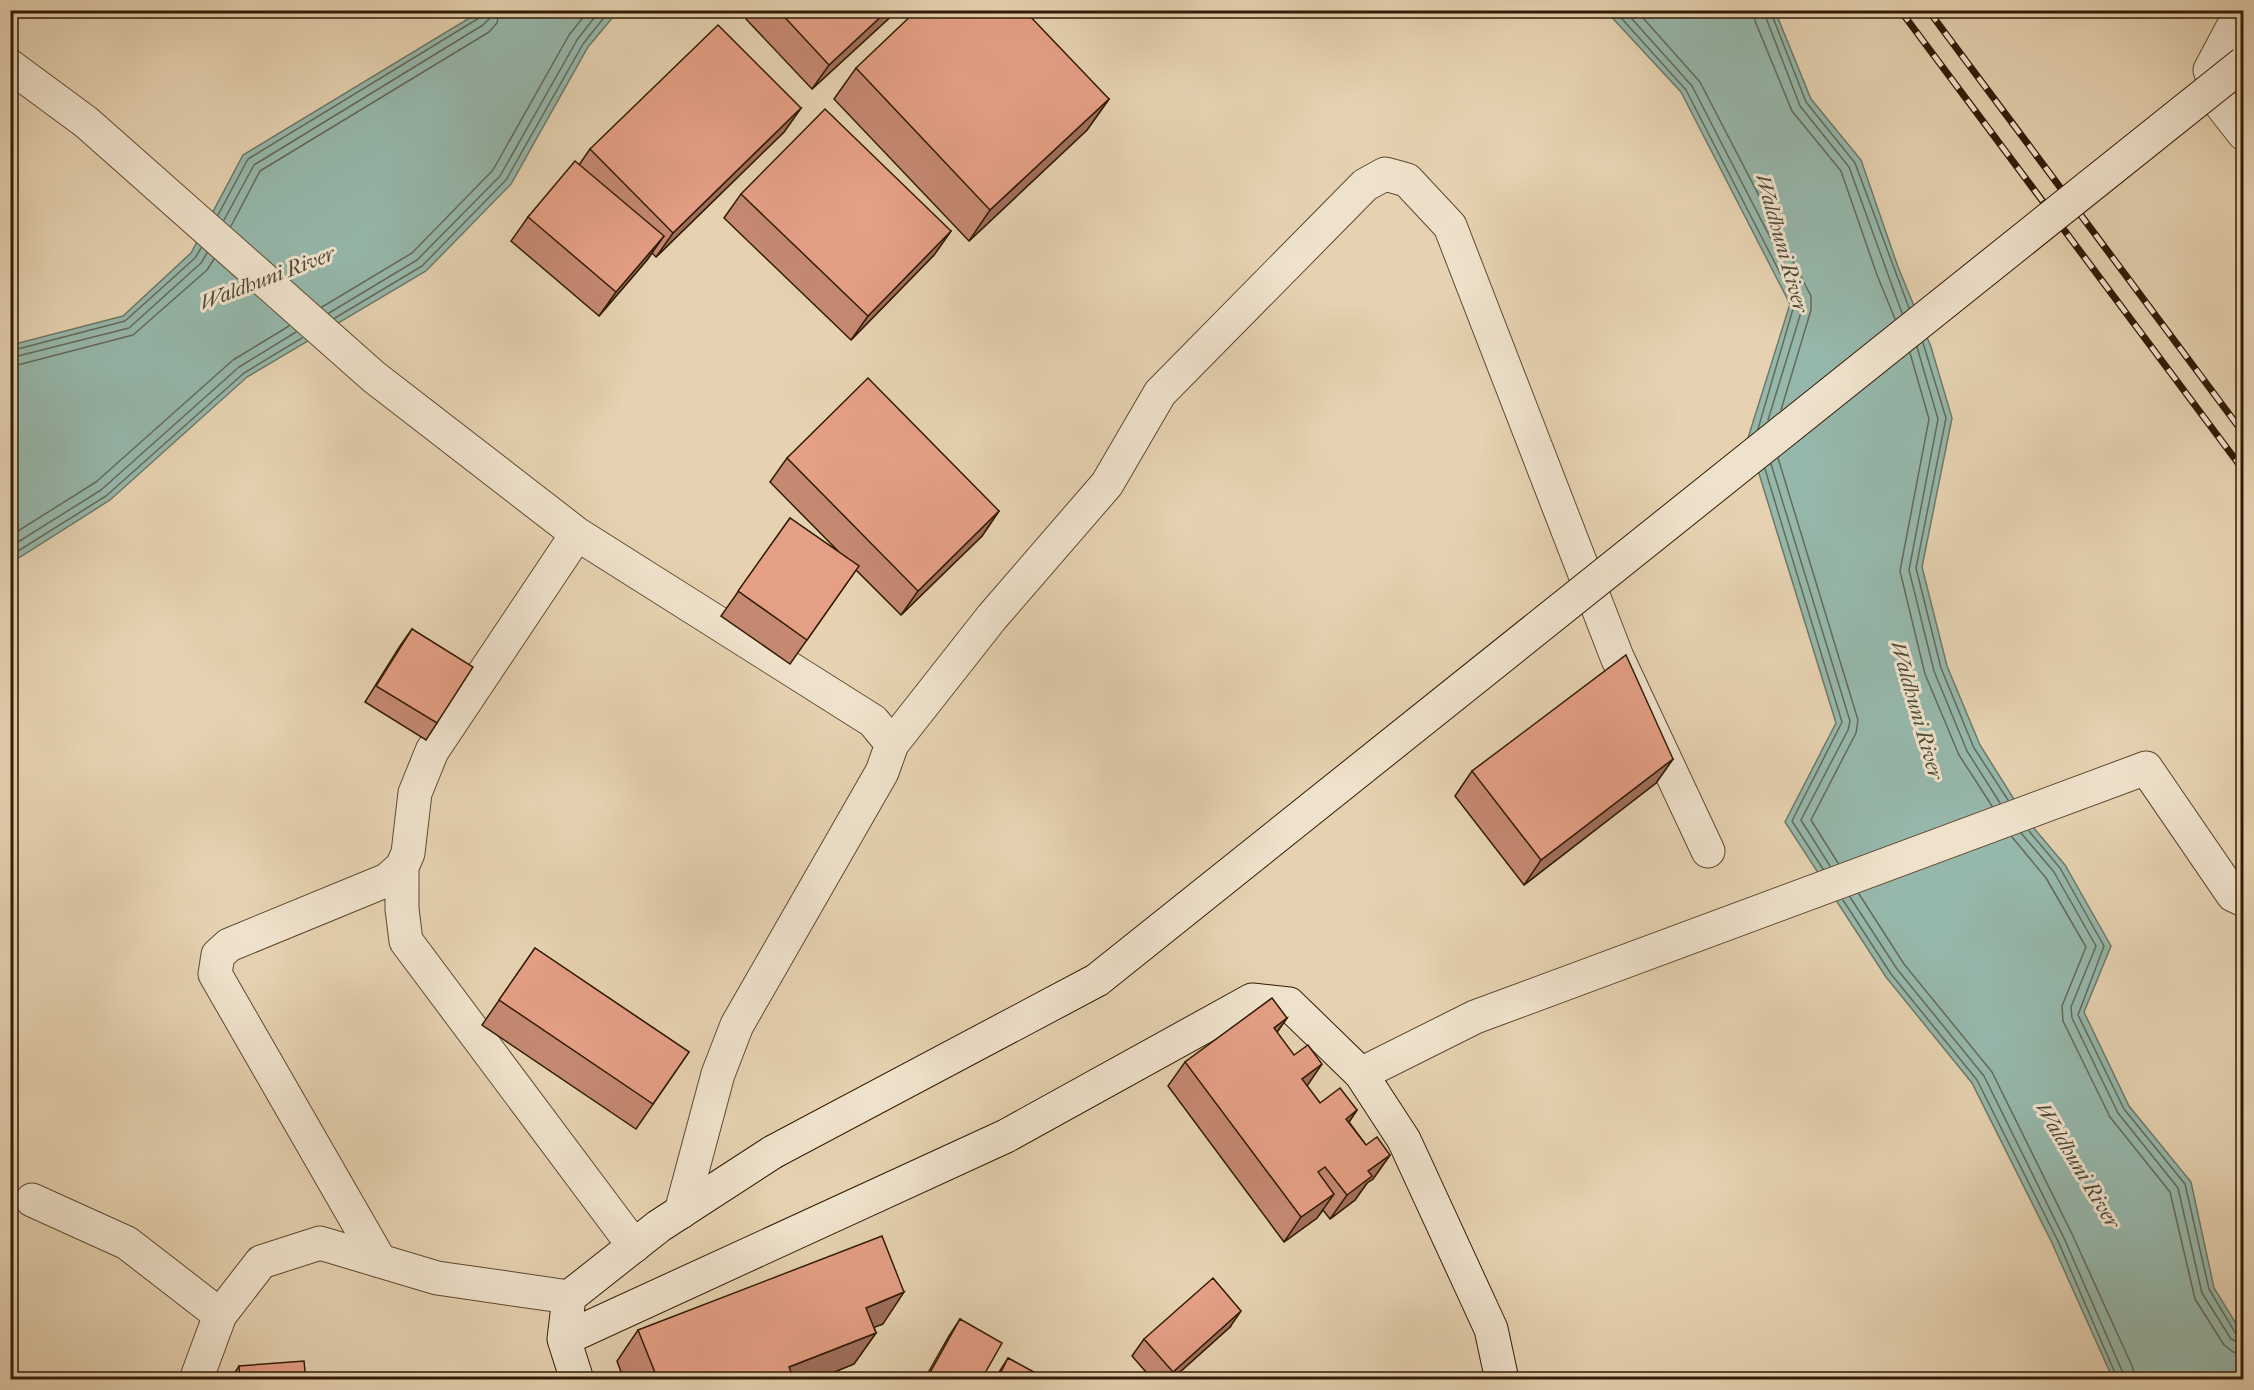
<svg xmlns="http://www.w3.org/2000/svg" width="2254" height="1390" viewBox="0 0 2254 1390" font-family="'IM FELL French Canon',serif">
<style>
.water{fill:#96b8ac;stroke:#6e7969;stroke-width:1.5}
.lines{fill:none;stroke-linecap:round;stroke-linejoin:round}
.shore{stroke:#646a58;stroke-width:1.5}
.street-casing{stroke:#5f4930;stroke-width:35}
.secondary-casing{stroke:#321b05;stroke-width:35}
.street{stroke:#efe2cc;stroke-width:33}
.secondary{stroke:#efe2cc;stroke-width:33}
.rail-casing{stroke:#321b05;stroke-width:7}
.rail{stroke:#efe2cc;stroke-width:4.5;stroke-dasharray:14;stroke-linecap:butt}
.secondary-bridge-casing{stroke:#321b05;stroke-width:35;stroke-linecap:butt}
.secondary-bridge{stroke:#efe2cc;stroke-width:33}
.wall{fill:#c58972;stroke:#321b05;stroke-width:1.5}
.shaded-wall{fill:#a06f5d;stroke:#321b05;stroke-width:1.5}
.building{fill:#e59f85;stroke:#321b05;stroke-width:1.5}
.labels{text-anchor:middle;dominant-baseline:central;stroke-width:6;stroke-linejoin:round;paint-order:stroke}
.water-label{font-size:21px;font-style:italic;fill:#504a37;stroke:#efe2cc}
</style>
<rect width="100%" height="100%" fill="#e6d2b1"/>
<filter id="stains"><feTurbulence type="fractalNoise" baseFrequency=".00333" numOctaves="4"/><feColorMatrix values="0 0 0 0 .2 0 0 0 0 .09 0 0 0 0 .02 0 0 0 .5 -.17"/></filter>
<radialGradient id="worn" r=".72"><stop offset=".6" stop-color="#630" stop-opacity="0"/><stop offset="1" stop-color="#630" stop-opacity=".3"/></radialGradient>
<path class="water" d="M481,11H618L588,47L511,184L426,271L247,377L110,500L11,563V345L123,316L191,253L243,155Z
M1606,11H1775L1811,99L1861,160L1898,267L1931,347L1952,418L1922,567L1947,666L1980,745L2027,820L2065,865L2111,946L2084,1012L2129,1106L2191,1182L2214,1288L2243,1335V1379H2113L2052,1243L1972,1083L1886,977L1785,822L1836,723L1748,438L1790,304L1681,92Z"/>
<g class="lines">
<path class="shore" d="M1614,10L1686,90L1795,302L1758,429
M1624,10L1692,86L1802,299V309L1768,420
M1636,10L1700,82L1811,296V310L1781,410
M1754,10L1755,21L1792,111L1841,171L1877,275L1895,319
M1763,10L1800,106L1849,167L1902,313
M1770,10L1806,102L1855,163L1909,308
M218,215L248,159L479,18L483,10
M224,220L254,165L483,25L489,19L490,10
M231,226L260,171L489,32L497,23L499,10
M322,307L412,253L493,170L569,35L589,10
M329,313L417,260L500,176L577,40L600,10
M335,318L422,266L506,180L583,44L610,10
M1923,343L1946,418L1916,568L1941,668L1974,748L2008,800
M1917,347L1938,419L1909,570L1934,671L1967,751L2000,803
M10,351L125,321L195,258L201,248
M1910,353L1929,419L1900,571L1925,674L1959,755L1992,806
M10,358L129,328L201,263L207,253
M10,367L133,335L207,270L214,259
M1778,458L1858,720L1856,733L1811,820L1838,863
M1771,464L1850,721L1848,730L1801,820L1830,866
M1765,469L1842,722L1792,821L1823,869
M10,536L96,482L233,360L289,326
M10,547L101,490L239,367L296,332
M10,556L106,496L244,373L302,338
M2029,831L2060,868L2104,946L2078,1015L2124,1109L2185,1184L2209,1289L2236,1334L2244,1337
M2021,833L2054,872L2096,946L2071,1007L2072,1018L2118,1113L2178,1188L2202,1293L2231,1339L2244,1345
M2012,837L2046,878L2086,947L2062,1006L2063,1021L2110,1117L2170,1192L2195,1299L2224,1345L2233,1352L2244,1354
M1859,894L1904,964L1992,1072L2072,1234L2133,1368L2135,1380
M1850,897L1897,969L1984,1076L2064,1238L2126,1380
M1843,900L1891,974L1977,1080L2058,1241L2118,1380"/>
<g class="street-casing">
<path id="street" d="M2242,10L2210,70L2222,106L2244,134
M10,66L86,122L374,377L577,534L873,721L892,744L882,772L737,1025L718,1074L681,1212
M892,744L992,617L1107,484L1160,393L1365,185L1385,174L1407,180L1450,226L1617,657L1708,851
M402,867V909L406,941L634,1246
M1361,1074L1475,1017L2146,768L2233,895L2244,900
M32,1200L127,1243L220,1315
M380,1261L215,974L218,955L229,945L387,880L402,867L408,853L415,793L432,751L577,534
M196,1380L220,1315L261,1262L320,1243L437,1278L569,1297"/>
</g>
<g class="secondary-casing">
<path id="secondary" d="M564,1339L1006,1136L1252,1000L1289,1004L1361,1074L1404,1140L1491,1329L1502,1380
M577,1380L564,1339L569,1297L659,1226L773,1152"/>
</g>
<use href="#street" class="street"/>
<use href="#secondary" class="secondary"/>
<g class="rail-casing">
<path id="rail" d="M1900,10L2244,471
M1928,10L2244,434"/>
</g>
<use href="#rail" class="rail"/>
<g class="secondary-bridge-casing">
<path id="secondary-bridge" d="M773,1152L1097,980L2244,63"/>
</g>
<use href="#secondary-bridge" class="secondary-bridge"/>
</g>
<path class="wall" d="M752,10H898L812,89L746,19Z
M2106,10H2116L2109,15Z
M856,68L1109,99L1087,130L969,241L834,99Z
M801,108L784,132L656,257L652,253L647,260L599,316L511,241L528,217L579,165L590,149Z
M741,194L951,231L934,255L851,340L724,218Z
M787,458L999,511L982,536L901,615L856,570L790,664L721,616L790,518L839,552L770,482Z
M412,629L437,723L426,740L365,702L400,646Z
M1673,759L1656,783L1524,885L1455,796L1472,771Z
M535,948L689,1052L636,1129L482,1025Z
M1287,1018L1277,1032L1307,1086L1320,1103L1357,1110L1349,1122L1366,1145L1390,1155L1373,1179L1367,1183L1355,1200L1330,1219L1323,1210L1317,1218L1284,1242L1168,1086L1185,1062Z
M960,1319L981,1380H924L949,1336Z
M883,1324L874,1327L876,1333L854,1364L815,1380H624L617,1361L638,1330Z
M1230,1327L1171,1380H1153L1132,1356L1144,1339Z
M1008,1358L1047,1380H994Z
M239,1366L306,1380H230Z"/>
<path class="shaded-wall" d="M888,10H898L812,89L829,65Z
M1109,99L1087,130L969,241L990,210Z
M801,108L784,132L656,257L673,233Z
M951,231L934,255L851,340L868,316Z
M664,236L647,260L599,316L616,292Z
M999,511L982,536L901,615L918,591Z
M1673,759L1656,783L1524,885L1541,860Z
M1287,1018L1270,1042L1274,1028Z
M1322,1064L1305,1089L1302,1079Z
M1357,1110L1340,1135L1346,1119Z
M1390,1155L1373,1179L1367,1183L1355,1200L1330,1219L1347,1195L1368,1171Z
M1334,1194L1317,1218L1284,1242L1301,1217Z
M904,1292L883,1324L844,1339L866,1308Z
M1241,1311L1230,1327L1171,1380H1167L1173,1372Z
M876,1333L854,1364L815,1380H780L789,1367Z"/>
<path class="building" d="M778,10H888L829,65Z
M917,10H1024L1109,99L990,210L856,68Z
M718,25L801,108L673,233L590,149Z
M825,109L951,231L868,316L741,194Z
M575,161L664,236L616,292L528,217Z
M868,378L999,511L918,591L787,458Z
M790,518L859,566L807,640L738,591Z
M412,629L473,667L437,723L376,686Z
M1626,655L1673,759L1541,860L1472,771Z
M535,948L689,1052L653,1104L499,1000Z
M1272,998L1287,1018L1274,1028L1294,1055L1308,1045L1322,1064L1302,1079L1320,1103L1340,1088L1357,1110L1346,1119L1366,1145L1377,1137L1390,1155L1368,1171L1372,1176L1347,1195L1325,1167L1318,1172L1334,1194L1301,1217L1185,1062Z
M882,1236L904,1292L866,1308L876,1333L789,1367L794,1380H658L638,1330Z
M1213,1278L1241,1311L1173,1372L1144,1339Z
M960,1319L1002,1343L981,1380H926Z
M1008,1358L1047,1379V1380H997Z
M304,1361L306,1380H240L239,1366Z"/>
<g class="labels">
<g class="water-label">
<text transform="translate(1782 243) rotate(74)">Waldhuni River</text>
<text transform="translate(267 278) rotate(-21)">Waldhuni River</text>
<text transform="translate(1917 710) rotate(74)">Waldhuni River</text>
<text transform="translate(2078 1165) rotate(59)">Waldhuni River</text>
</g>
</g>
<rect width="2254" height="1390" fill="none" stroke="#e6d2b1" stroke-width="36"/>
<rect x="12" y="12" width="2230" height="1366" fill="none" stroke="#321b05" stroke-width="3"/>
<rect x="18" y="18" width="2218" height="1354" fill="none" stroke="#321b05" stroke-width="1.5"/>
<rect width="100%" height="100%" filter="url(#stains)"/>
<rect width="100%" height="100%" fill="url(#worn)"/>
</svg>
